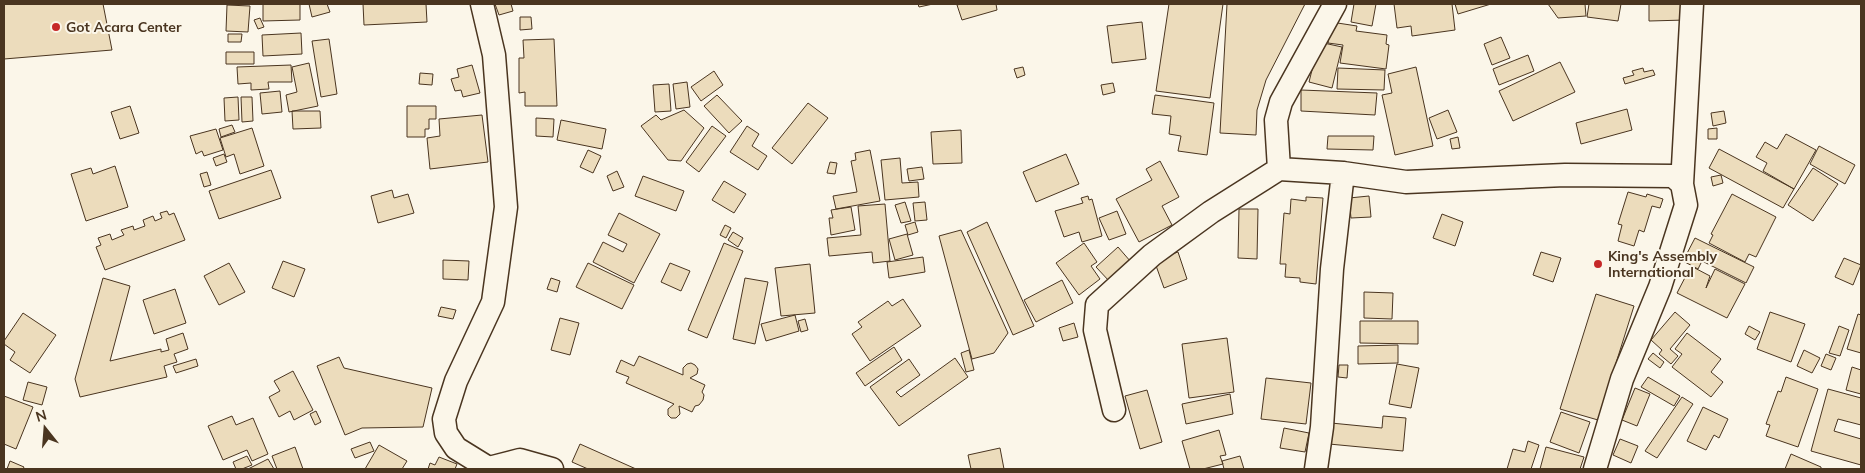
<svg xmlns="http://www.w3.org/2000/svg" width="1865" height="473" viewBox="0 0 1865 473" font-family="Mulish,sans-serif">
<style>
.building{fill:#ecdcbc;stroke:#4a3520}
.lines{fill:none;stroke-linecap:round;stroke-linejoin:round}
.street-casing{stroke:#4a3520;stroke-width:25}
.street{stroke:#fbf6e9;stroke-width:22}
.poi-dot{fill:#c62828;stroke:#fbf6e9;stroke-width:2}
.labels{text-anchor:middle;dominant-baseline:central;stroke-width:4;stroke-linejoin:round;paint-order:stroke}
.poi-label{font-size:14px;font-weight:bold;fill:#4a3520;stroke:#fbf6e9;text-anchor:start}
</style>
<rect width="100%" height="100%" fill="#fbf6e9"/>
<path class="building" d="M4,4H103L112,50L4,59Z
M263,4H300V20L263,21Z
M309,4H327L330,12L312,17Z
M363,4H426L427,22L364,25Z
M495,4H511L513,11L499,15Z
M918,4H933L919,7Z
M961,4H996L997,10L962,20L957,5Z
M1169,4H1223L1210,98L1156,91Z
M1227,4H1305L1266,80L1257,110L1256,135L1220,133Z
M1354,4H1376L1372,26L1351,22Z
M1394,4H1452L1455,30L1412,36L1411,26L1397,28Z
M1455,4H1491L1458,14Z
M1548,4H1585L1586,16L1558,18Z
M1589,4H1621L1618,21L1587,17Z
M1649,4H1685L1686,20L1649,21Z
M227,5L250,6L248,32L226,31Z
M520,17H531L532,29L520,30Z
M260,18L264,27L258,29L254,20Z
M1142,22L1146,59L1112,63L1107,26Z
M1331,22L1357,26L1356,31L1387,35L1386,44L1389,45L1386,69L1340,63L1343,45L1328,43Z
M301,33L302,54L263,56L262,35Z
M228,34H242L241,42H228Z
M1501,37L1510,58L1492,65L1484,44Z
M329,39L337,94L321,97L312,41Z
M554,39L557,106H525V92L519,93V58H524L523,40Z
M1319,42L1342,47L1332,88L1309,82Z
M226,52H254V64H226Z
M1528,55L1534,71L1499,85L1493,69Z
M1560,62L1575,92L1513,121L1499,91Z
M309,63L318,106L289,112L286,95L297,92L292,67Z
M291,65L292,82H268L269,89L251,90V83L238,84L237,67Z
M472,65L480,93L463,97L461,90L455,91L451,79L459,77L457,69Z
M1023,67L1025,75L1017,78L1014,69Z
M1416,67L1433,146L1395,155L1382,95L1392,93L1388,74Z
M1338,68L1385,70L1384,90L1337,89Z
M1643,68L1644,72L1653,70L1655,75L1625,84L1623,78L1634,75L1632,71Z
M714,71L723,85L701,101L691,87Z
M420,73L433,74L432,85L419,84Z
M687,82L690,107L676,109L673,84Z
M1113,83L1115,92L1103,95L1101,85Z
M669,84L671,111L655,112L653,85Z
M1301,90L1377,93L1375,115L1301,111Z
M280,91L282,112L262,114L260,93Z
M717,95L742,121L729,133L704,106Z
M1155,95L1214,103L1207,155L1178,151L1181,136L1169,134L1171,116L1152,114Z
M238,97L239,120L225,121L224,98Z
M241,97H252L253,121L242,122Z
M808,103L828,118L792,164L772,148Z
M130,106L139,133L120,139L111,112Z
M407,106H436V119H429V129H425V137H407Z
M1627,109L1632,130L1581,144L1576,123Z
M684,110L704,128L681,161L668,160L641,126L656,115L661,120Z
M1448,110L1457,132L1437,139L1429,118Z
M292,111H320L321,128L293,129Z
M1724,111L1726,123L1713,126L1711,113Z
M482,115L488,162L430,169L427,138L440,136L439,119Z
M536,118L554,119L553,137L536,136Z
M561,120L606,129L602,149L557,140Z
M232,125L235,132L221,137L219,129Z
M712,126L726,136L699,172L686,162Z
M747,126L759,134L752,146L767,156L758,170L730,152Z
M252,128L264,166L240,174L234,154L226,157L220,138Z
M1717,128V139H1708V129Z
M216,129L223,150L204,156L202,151L196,154L190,136Z
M961,130L962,163L933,164L931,132Z
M1786,134L1816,150L1794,189L1763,171L1767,163L1756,157L1765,142L1777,149Z
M1328,136H1374L1373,150L1327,149Z
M1458,137L1460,148L1452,149L1450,139Z
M1819,146L1855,165L1845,184L1810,164Z
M1719,149L1794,189L1783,208L1709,168Z
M588,150L601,156L593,173L580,167Z
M870,150L880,201L836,209L833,196L857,192L851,161L856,160L855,153Z
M224,154L227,162L216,166L213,158Z
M1066,154L1079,184L1036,202L1023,172Z
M900,158L902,183L918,182L919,197L885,200L881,160Z
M1160,161L1179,197L1162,206L1172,225L1139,242L1116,199L1152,180L1146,169Z
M830,162L837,163L835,174L827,173Z
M115,166L128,207L86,221L71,174L91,168L93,174Z
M922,167L924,179L909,181L907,169Z
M1813,168L1838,184L1813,221L1788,205Z
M271,170L281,198L219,219L209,191Z
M617,171L624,187L613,191L607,176Z
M207,172L211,185L204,187L200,174Z
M1721,175L1723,183L1713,186L1711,177Z
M643,176L684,191L676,211L635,196Z
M724,181L746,194L734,213L712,200Z
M392,190L394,198L408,194L414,213L378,223L371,196Z
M1628,192L1646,197L1647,194L1663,199L1660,208L1652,206L1644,232L1639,230L1634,246L1618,241L1622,225L1618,224Z
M1732,194L1776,217L1756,257L1749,254L1745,262L1709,243L1713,235L1711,234Z
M1088,196L1089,200L1092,199L1102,236L1082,242L1079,232L1064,237L1055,211L1083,203L1081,198Z
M1369,196L1371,217L1351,218L1349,198Z
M1306,197L1323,198L1316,284L1300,282V278L1285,277L1286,264H1280L1284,213L1290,214L1291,199L1306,201Z
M905,202L911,221L901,223L895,205Z
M925,202L927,220L915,221L913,203Z
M885,204L890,261L873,263L872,252L829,256L827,238L861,235L858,206Z
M851,207L855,230L831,235L829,218H833L831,210Z
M1239,209H1258L1257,259L1238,258Z
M167,211L169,215L174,213L185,240L105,270L96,247L101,245L98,238L110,234L112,240L124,235L121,230L133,226L134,230L145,226L143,220L153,216L155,221L162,218L160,213Z
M1117,211L1126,234L1109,240L1099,218Z
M619,213L660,234L634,283L593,262L603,242L623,252L627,244L608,235Z
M1442,214L1463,222L1455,246L1433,238Z
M915,222L918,232L908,235L905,225Z
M987,222L1034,326L1013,335L967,232Z
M725,225L731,228L726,238L720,235Z
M961,230L1008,333L994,353L972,359L939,236Z
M733,232L743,238L738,247L728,240Z
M907,234L913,255L895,260L889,239Z
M1695,238L1754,267L1746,283L1702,261L1698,269L1683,261Z
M724,243L743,251L707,338L688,330Z
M1084,243L1097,262L1091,266L1100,279L1079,295L1056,263Z
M1118,247L1131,262L1110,282L1096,267Z
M1178,252L1187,279L1164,288L1154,260Z
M1541,252L1561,258L1553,282L1533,275Z
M923,257L925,272L889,278L887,262Z
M1844,258L1861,265L1853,285L1835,277Z
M443,260L469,261L468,280L443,279Z
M283,261L305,269L294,297L272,288Z
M229,263L245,292L219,305L204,276Z
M588,263L634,285L622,309L576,287Z
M670,263L690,271L681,291L661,282Z
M810,264L815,313L781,316L775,268Z
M1691,266L1710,276L1706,288L1715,269L1745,284L1727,318L1677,293Z
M103,278L130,286L110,361L161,349V352L169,350L166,339L183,333L188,349L174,354L177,362L164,366L167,377L80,397L75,379Z
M551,278L560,281L557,292L547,289Z
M745,278L768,282L755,344L733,339Z
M1062,280L1073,303L1036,322L1024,300Z
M175,289L186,323L154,334L143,300Z
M1364,292L1393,293L1392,319L1364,318Z
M1596,294L1634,306L1598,420L1560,409Z
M903,299L921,326L870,361L852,334L862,327L858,322L888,301L892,306Z
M441,307L456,310L453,319L438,316Z
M1675,312L1690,325L1670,349L1678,356L1671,364L1659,354L1662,350L1651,340Z
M1770,312L1805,324L1791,362L1757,349Z
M23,313L56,335L30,373L10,360L15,352L4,344V341Z
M1858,314L1861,315V353L1847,349Z
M795,315L799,331L766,341L761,324Z
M560,318L579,323L570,355L551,350Z
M805,319L808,330L801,332L798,321Z
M1360,321H1418V344L1360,343Z
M1074,323L1078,337L1063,341L1059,328Z
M1749,326L1760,332L1755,340L1745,334Z
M1839,326L1849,330L1840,356L1829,353Z
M1687,333L1721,359L1711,372L1723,382L1711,397L1672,367L1682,354L1675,349Z
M1227,338L1234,392L1189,398L1182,344Z
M1398,345V363L1358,364V346Z
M894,347L902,360L865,386L856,373Z
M969,350L974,370L966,372L961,353Z
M1804,350L1820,358L1812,373L1797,366Z
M1653,353L1664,362L1660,368L1648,359Z
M1826,354L1836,358L1831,370L1821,366Z
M639,356L683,375V368L687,364L691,363L695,365L698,369L697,374L690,378L705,385L702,392L704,395L703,400L699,405L695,406L692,412L679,406L680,414L676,418H671L668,415V409L674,404L626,383L629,377L616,372L621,360L634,366Z
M339,357L344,368L432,388L423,427L362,428L345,435L317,366Z
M955,358L968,377L899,426L870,387L909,359L920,375L896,392L901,397Z
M196,359L198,366L176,373L173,366Z
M1397,364L1419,368L1411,408L1389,404Z
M1339,365H1348L1347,378L1338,377Z
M1852,367L1861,370V394L1846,390Z
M293,371L313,410L294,420L290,411L279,417L269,397L280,391L274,381Z
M1648,377L1680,396L1674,406L1641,387Z
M1786,377L1818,389L1798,447L1766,436L1770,425L1766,424L1778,391L1781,392Z
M1266,378L1311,383L1306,424L1261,419Z
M28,382L47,387L42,405L23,400Z
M1635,388L1650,394L1637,426L1622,420Z
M1828,389L1861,398V425L1838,419L1834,431L1861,439V465L1811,451Z
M1147,390L1162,442L1140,449L1125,396Z
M1230,394L1233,414L1186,424L1182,404Z
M4,396L33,407L16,449L4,444Z
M1682,397L1693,404L1657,458L1645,451Z
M1703,407L1728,419L1719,438L1714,435L1706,450L1687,441Z
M316,411L321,422L315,425L310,414Z
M1561,412L1590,422L1579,453L1550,442Z
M232,416L236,425L253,418L268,454L252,461L247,450L223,460L208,426Z
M1383,416L1406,418L1403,451L1329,444L1331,423L1382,428Z
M1284,428L1309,433L1305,452L1280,448Z
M1219,430L1226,455L1220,456L1223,464L1203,469H1190L1182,441Z
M1620,439L1638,446L1631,463L1613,455Z
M1528,441L1539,445L1531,469H1507L1513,449L1525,452Z
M370,442L374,451L355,458L351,449Z
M580,444L636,469H588L572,462Z
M379,445L407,461L402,469H365Z
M295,447L303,469H277L272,456Z
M1546,447L1584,457L1580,469H1540Z
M1000,448L1004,469H971L968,455Z
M1791,454L1821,467V469H1785Z
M247,456L252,465L242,469H236L233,462Z
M1240,456L1244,469H1224L1222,461Z
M439,457L457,464L455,469H428L430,463L435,465Z
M268,459L274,469H248Z
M10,461L24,467L23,469H7Z"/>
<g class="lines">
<g class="street-casing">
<path id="street" d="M482,4L494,55L506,207L493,302L456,381L444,419L446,433L456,448L490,469
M1279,169L1276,120L1281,102L1335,4
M1682,184L1692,4
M1114,410L1095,330L1097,305L1152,255L1211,212L1279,169L1343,173L1406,182L1565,175L1673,176L1682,184L1686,205L1660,287L1622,379L1595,469
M489,468L520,460L552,469
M1316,469L1322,427L1332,269L1343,173"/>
</g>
<use href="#street" class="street"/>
</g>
<g class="poi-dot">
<circle cx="56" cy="27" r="5"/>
<circle cx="1598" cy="264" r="5"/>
</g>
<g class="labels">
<g class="poi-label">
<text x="66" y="27">Got Acara Center</text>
<text x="1608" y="256">King's Assembly<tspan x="1608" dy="16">International</tspan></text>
</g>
</g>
<rect width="1865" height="473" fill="none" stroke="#4a3520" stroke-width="10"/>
<g transform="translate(45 428) rotate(343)" stroke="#fbf6e9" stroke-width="4" paint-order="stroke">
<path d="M0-4L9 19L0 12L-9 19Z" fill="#4a3520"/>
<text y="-8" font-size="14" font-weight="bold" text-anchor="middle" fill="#4a3520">N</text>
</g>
</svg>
